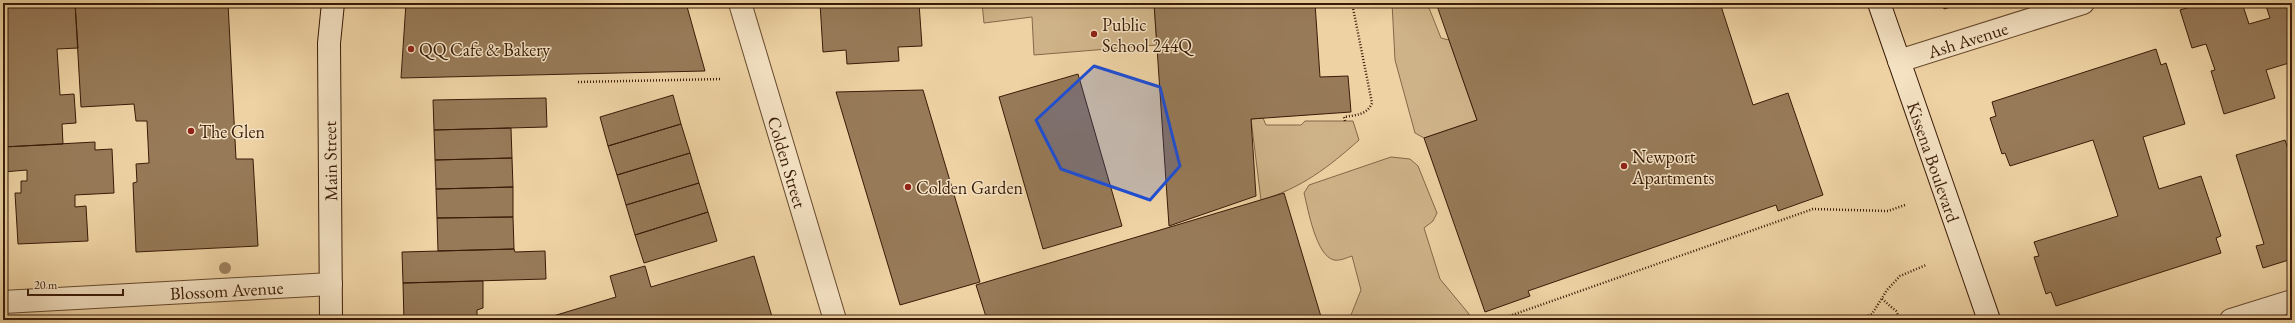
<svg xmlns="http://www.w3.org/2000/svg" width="2295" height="323" viewBox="0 0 2295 323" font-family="'EB Garamond',serif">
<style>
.green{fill:#cfb388;stroke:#846748}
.building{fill:#977a58;stroke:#391b07}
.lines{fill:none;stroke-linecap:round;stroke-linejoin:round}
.minor-casing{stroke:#66492e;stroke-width:24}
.secondary-casing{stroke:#391b07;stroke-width:24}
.path{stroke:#391b07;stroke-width:2.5;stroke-dasharray:1 2;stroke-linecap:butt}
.minor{stroke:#f4e2c3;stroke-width:22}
.secondary{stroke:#f4e2c3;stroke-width:22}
.tree{fill:#9f825f}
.marked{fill:#1d4ed8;fill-opacity:0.2;stroke:#1d4ed8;stroke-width:3;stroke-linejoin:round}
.poi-dot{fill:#8f2418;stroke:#f4e2c3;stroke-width:1.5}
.labels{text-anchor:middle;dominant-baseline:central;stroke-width:3;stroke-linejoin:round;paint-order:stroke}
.poi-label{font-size:18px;fill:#391b07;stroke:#f4e2c3;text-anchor:start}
.street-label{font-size:18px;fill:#391b07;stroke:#f4e2c3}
</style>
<rect width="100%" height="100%" fill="#eed2a3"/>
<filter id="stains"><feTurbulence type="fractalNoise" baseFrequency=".005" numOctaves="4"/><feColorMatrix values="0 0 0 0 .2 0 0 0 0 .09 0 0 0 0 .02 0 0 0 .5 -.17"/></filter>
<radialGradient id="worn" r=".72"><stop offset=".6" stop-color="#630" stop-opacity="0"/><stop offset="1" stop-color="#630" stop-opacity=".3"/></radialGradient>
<path class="green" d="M982,3H1154L1157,45L1034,55L1032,17L984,23Z
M1392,3H1427L1441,38L1449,40L1477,120L1424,138L1415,133L1395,60Z
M1263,118L1266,125H1301L1305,121H1353L1359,140C1329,167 1300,189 1261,200L1251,119Z
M1391,157L1410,159L1418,166L1437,213L1433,221L1424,228L1440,279L1469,314L1468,320H1349L1361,290L1352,256C1346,258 1340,261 1334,260C1316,256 1308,209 1304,193L1309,185Z"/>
<path class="building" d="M3,3H75L78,48L57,49L60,95L74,94L76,123L62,124L63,144L3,147Z
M75,3H228L236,159H253L258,246L136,252L133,183L137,182L136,164L149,163L147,121H136L134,104L81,107Z
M406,3H686L705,71L401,78Z
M820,3H919L922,46L898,47L899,61L847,64L846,50L823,52Z
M1154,3H1315L1320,77L1348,76L1351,112L1251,119L1256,196L1169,226Z
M1436,3H1720L1753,105L1788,93L1823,195L1778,211L1776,205L1528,291L1530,296L1485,312L1424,138L1477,120Z
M1942,3H1964L1944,9Z
M2204,3H2242L2249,24L2270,18L2265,3H2292V73L2289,63L2266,70L2275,98L2224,114L2211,71L2215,70L2206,44L2192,48L2180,10Z
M2156,49L2161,65L2166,63L2185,124L2143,137L2159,189L2201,176L2221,236L2216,238L2221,253L2056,306L2051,292L2046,294L2034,257L2039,256L2034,242L2118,216L2093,140L2010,166L2005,153L2002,154L1990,118L1996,116L1992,102Z
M1078,74L1122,226L1043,249L999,97Z
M923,90L980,282L900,305L836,92Z
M673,95L681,124L608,146L600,117Z
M546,98L547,127L434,130L433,100Z
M681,124L690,153L617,175L608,146Z
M511,128L512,158L435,160L434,130Z
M2285,140L2292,161V259L2263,268L2256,246L2264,244L2236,155Z
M95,142V150L112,149L114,193L75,195V207L86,206L88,241L18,244L15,193H21V181H27V170L3,172V147Z
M690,153L699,183L626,205L617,175Z
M512,158L513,187L436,189L435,160Z
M699,183L708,212L635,235L626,205Z
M513,187V217L437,218L436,189Z
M1284,193L1322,320H987L976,285Z
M708,212L717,241L644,263L635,235Z
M513,217L514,249L438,251L437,218Z
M514,249L515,252L545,251L546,279L403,283L402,252Z
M754,256L773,320H540L616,297L610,276L645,266L651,287Z
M483,281V308L477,310V320H404L403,283Z"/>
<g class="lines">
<g class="minor-casing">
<g id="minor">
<path id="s1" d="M740,3L835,320"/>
<path id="s2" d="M1899,61L2083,3"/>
<path id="s3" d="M3,302L331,284"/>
<path d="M2231,320L2292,301"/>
</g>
</g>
<g class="secondary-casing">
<g id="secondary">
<path id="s4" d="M1879,3L1989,320"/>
<path d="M331,320L329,43L333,3"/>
</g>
</g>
<path class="path" d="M578,82L722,79
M1345,121L1344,117C1356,115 1367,115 1372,103L1352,3
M1882,299L1896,311L1901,320
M1498,320L1813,209L1888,211L1905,205
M1857,320L1872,314L1887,290L1900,276L1926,265"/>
<use href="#minor" class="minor"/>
<use href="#secondary" class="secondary"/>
</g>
<circle class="tree" cx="225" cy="268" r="6"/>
<path class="marked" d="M1094,66L1160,87L1180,166L1150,200L1061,169L1036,120Z"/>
<g class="poi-dot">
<circle cx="1094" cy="34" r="4"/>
<circle cx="411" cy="49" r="4"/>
<circle cx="191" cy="131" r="4"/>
<circle cx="1624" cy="166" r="4"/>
<circle cx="908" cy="187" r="4"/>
</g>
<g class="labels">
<g class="poi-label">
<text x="1102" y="24">Public<tspan x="1102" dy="21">School 244Q</tspan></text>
<text x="419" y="49">QQ Cafe &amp; Bakery</text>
<text x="199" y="131">The Glen</text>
<text x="1632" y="156">Newport<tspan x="1632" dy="21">Apartments</tspan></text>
<text x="916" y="187">Colden Garden</text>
</g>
<g class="street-label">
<text stroke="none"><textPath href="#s2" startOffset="72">Ash Avenue</textPath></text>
<text transform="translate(330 161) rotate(-91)">Main Street</text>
<text stroke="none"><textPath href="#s4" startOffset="168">Kissena Boulevard</textPath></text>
<text stroke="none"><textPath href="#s1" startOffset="166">Colden Street</textPath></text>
<text stroke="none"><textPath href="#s3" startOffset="224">Blossom Avenue</textPath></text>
</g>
</g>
<rect width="2295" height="323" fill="none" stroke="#eed2a3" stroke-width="16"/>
<rect x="4" y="4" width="2287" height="315" fill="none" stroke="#391b07" stroke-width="2"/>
<rect x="8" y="8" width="2279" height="307" fill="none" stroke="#391b07"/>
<path d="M28 289v6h95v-6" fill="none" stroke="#391b07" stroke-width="2"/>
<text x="34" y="289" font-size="12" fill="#391b07" stroke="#f4e2c3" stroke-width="3" paint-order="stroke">20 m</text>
<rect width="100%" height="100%" filter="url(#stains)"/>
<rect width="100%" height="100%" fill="url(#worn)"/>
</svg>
